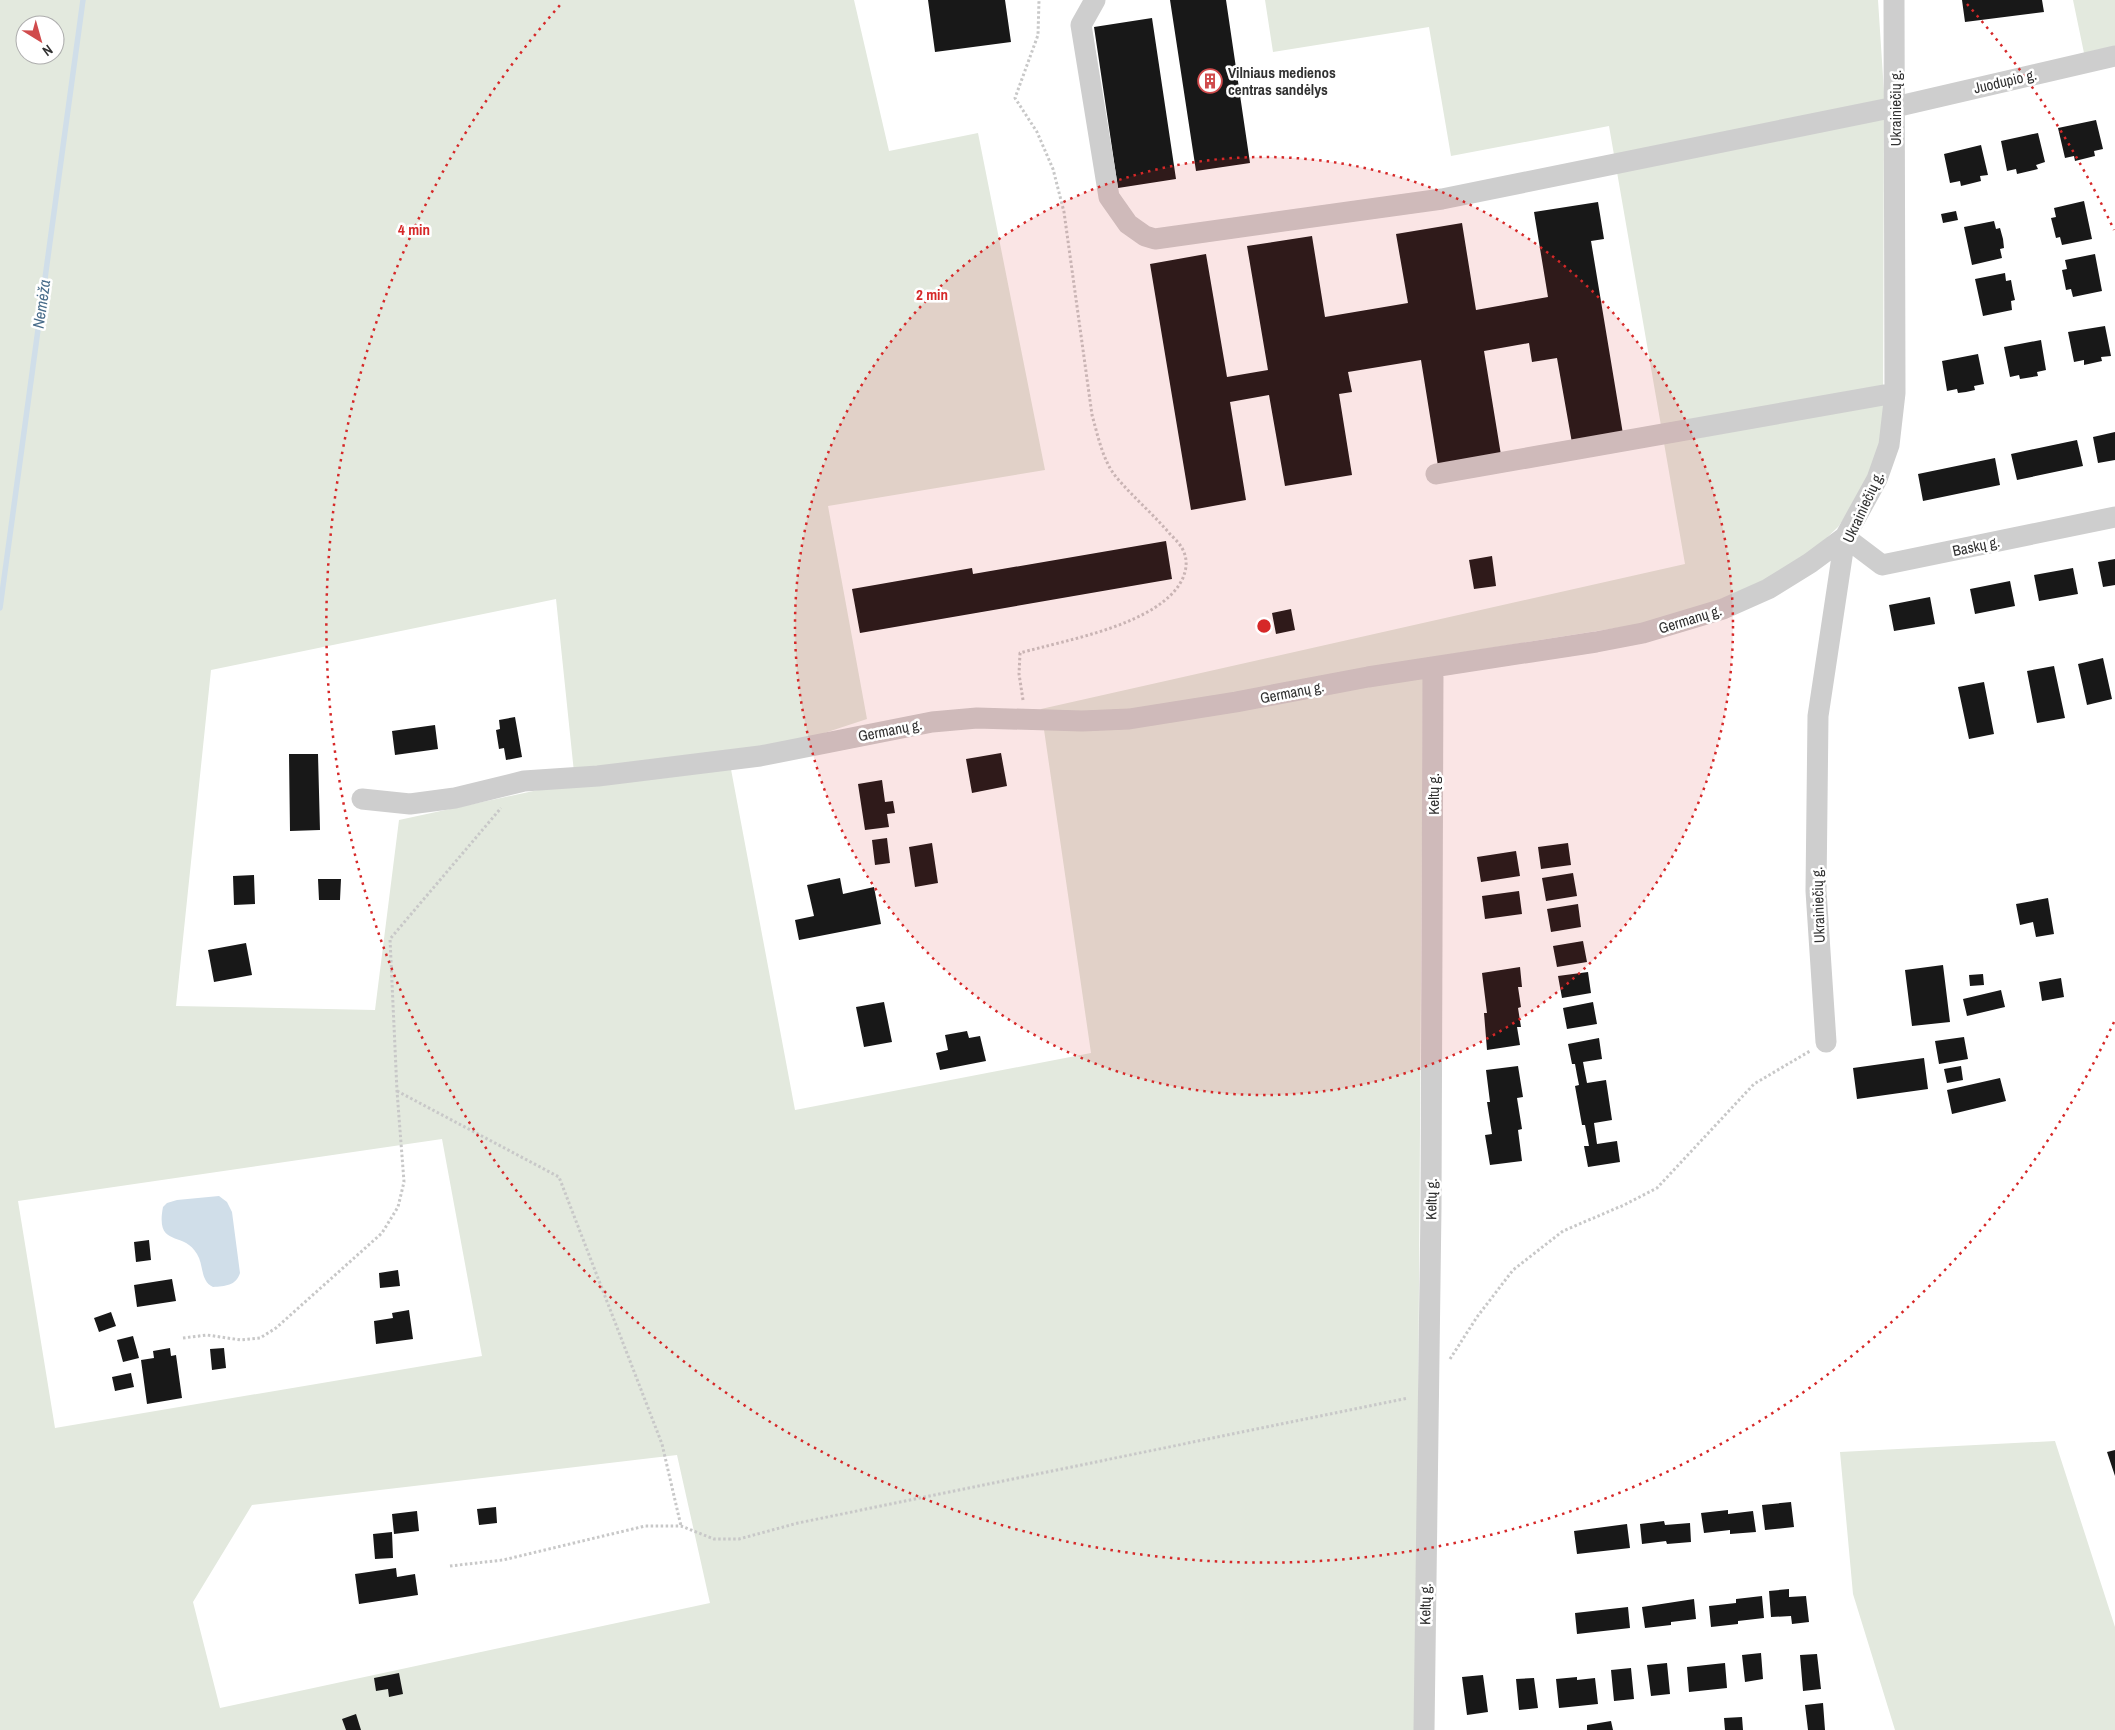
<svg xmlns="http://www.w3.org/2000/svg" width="2115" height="1730" viewBox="0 0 2115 1730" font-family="'Archivo Narrow',sans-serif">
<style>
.green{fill:#e3e9de;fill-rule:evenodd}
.water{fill:#d0dee9}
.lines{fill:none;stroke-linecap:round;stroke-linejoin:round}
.stream{stroke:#d0dee9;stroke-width:5.5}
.building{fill:#181818}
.path{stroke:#c8c8c8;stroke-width:3;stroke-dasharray:2.5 2.5;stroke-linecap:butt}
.street{stroke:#cecece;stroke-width:21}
.ring{fill:none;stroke:#d62828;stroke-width:2.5;stroke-dasharray:2.5 5}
.labels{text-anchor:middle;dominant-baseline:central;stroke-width:5;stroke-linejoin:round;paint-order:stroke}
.poi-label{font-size:15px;font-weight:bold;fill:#313131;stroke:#fff;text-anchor:start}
.street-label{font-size:15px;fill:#313131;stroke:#fff}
.water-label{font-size:16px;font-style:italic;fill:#486c8a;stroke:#fff}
.centre{fill:#d62828;stroke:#fff;stroke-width:2.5}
.ring-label{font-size:15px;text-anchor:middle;font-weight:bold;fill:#d62828;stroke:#fff;stroke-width:5;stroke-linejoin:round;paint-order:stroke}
</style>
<rect width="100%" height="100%" fill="#fff"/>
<path class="green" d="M0,0H854L889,151L978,133L1045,470L828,506L867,719L730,764L795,1110L1091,1053L1041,709L1685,564L1609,126L1451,156L1429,27L1273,52L1265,0H1878L1884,92L1883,426L1875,466L1859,497L1838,527L1816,548L1786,569L1739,593L1654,622L1433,657L1423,682L1416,1730H0ZM25,25H55V55H25ZM556,599L575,782L399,820L375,1010L176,1006L211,670ZM442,1139L482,1356L55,1428L18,1201ZM677,1455L710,1603L220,1708L193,1602L252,1505Z
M2073,0H2115V46L2084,53Z
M2055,1441L2115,1627V1730H1895L1853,1594L1840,1452Z"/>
<path class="water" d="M219,1196L227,1202L232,1212L240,1273C236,1286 225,1286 213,1287C200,1281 204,1265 197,1254C184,1230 155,1249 163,1207L167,1203L177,1200Z"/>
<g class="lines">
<path class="stream" d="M0,608L83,0"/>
</g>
<path class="building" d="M928,0H1005L1011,42L935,52Z
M1170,0H1226L1250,163L1196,171Z
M1962,0H2042L2044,12L1965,22Z
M1152,18L1176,179L1118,188L1094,27Z
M2096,120L2103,149L2094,151L2095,156L2075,161L2074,156L2065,158L2058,128Z
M2038,133L2045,162L2036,165L2038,169L2017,174L2016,169L2007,171L2001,141Z
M1981,145L1988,175L1980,176L1981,181L1961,186L1960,181L1950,183L1944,154Z
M2084,201L2092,239L2062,245L2060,237L2056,238L2051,218L2056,217L2054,208Z
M1598,202L1604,239L1591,241L1623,434L1572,443L1557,358L1532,362L1529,343L1484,351L1501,455L1438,466L1421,360L1348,372L1352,392L1339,394L1352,475L1285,486L1269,395L1230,402L1246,500L1191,510L1150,264L1206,254L1227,377L1268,370L1247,246L1312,236L1325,317L1408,303L1396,234L1462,223L1476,310L1548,297L1534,212Z
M1956,211L1958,220L1943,223L1941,214Z
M1994,221L1996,229L2000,228L2003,239L2004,248L2000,249L2002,258L1972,265L1964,227Z
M2095,254L2102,291L2073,297L2071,289L2066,290L2062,270L2067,269L2065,260Z
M2005,273L2006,281L2011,280L2013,291L2015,300L2011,301L2012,310L1983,316L1975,279Z
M2105,326L2111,356L2101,357L2102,361L2084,365V360L2074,362L2068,332Z
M2041,340L2046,370L2037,372L2038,376L2020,379L2019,375L2010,377L2004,347Z
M1978,354L1984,384L1974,386L1975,390L1966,392L1958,393L1957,389L1947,391L1942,361Z
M2115,432V460L2098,463L2093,437Z
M2077,440L2083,466L2017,480L2011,454Z
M1995,458L2000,485L1923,501L1918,474Z
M1166,541L1172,579L860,633L852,589L972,568L973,574Z
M1492,556L1496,586L1474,589L1469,560Z
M2115,559V585L2103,587L2098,562Z
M2073,568L2078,594L2039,601L2034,575Z
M2010,581L2015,606L1975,614L1970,589Z
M1930,597L1935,624L1894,631L1889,605Z
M1291,609L1295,630L1276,634L1272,613Z
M2103,658L2112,699L2087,705L2078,664Z
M2054,666L2065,718L2037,723L2027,671Z
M1984,682L1994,734L1969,739L1958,687Z
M515,717L522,757L506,760L504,748L499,749L496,730L500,729L499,720Z
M435,725L438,749L395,755L392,731Z
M1001,753L1007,786L972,793L966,759Z
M289,754H318L320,830L290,831Z
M882,780L885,802L893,801L895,813L887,814L889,827L865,830L858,784Z
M887,838L890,863L875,865L872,840Z
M932,843L938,883L915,887L909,847Z
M1568,843L1571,865L1541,869L1538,847Z
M1516,851L1520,876L1481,882L1477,857Z
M1573,873L1577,896L1546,901L1542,878Z
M254,875L255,904L234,905L233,876Z
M840,878L843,894L874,887L881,924L799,940L795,920L814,916L807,885Z
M318,879H341L340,900H319Z
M1519,891L1522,914L1485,919L1482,896Z
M2048,898L2054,934L2036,937L2033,922L2020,925L2016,904Z
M1578,904L1581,927L1551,932L1547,909Z
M1583,941L1587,962L1557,967L1553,946Z
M246,943L252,975L214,982L208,950Z
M1943,965L1950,1022L1912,1026L1905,970Z
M1520,967L1522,987H1518L1521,1007L1518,1008L1521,1027H1517L1520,1045L1487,1050L1484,1013H1487L1482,973Z
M1588,972L1591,993L1562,998L1558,976Z
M1983,974L1984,985L1970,986L1969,975Z
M2061,978L2064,997L2042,1001L2039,982Z
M2001,990L2005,1007L1967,1016L1963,999Z
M884,1002L892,1042L864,1047L856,1007Z
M1593,1002L1597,1024L1567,1029L1563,1008Z
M967,1031L969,1038L980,1036L986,1061L940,1070L936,1053L948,1050L945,1035Z
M1964,1037L1968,1059L1939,1064L1935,1041Z
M1599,1038L1602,1059L1583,1062L1587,1083L1606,1080L1612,1120L1594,1123L1597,1144L1617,1141L1620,1162L1588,1167L1584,1146H1589L1585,1125H1582L1575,1086L1579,1085L1577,1075L1575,1064H1572L1568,1044Z
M1924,1058L1928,1089L1857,1099L1853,1068Z
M1518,1066L1523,1097L1517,1098L1522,1129L1518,1130L1522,1161L1490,1165L1485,1135L1492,1134L1487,1102H1490L1486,1070Z
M1961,1066L1963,1080L1947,1083L1944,1069Z
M2000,1078L2006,1101L1952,1114L1947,1090Z
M149,1240L151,1260L136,1262L134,1242Z
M398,1270L400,1286L380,1288L379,1273Z
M172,1279L176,1301L137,1307L134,1285Z
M409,1310L413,1339L376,1344L374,1321L393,1318L392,1313Z
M111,1312L116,1326L99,1332L94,1318Z
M133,1336L139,1358L123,1362L117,1340Z
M170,1348L171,1356L176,1355L182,1398L147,1404L141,1360L154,1358L153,1351Z
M224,1348L226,1368L212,1370L210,1349Z
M131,1373L134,1387L115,1391L112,1377Z
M2115,1450V1476L2107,1452Z
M1791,1502L1794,1527L1765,1530L1762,1505Z
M496,1507L497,1523L479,1525L477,1509Z
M1728,1510V1514L1753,1511L1756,1532L1730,1534V1530L1704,1533L1701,1513Z
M417,1511L419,1531L394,1534L392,1514Z
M1664,1521L1665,1525L1690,1523L1691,1542L1667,1544L1666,1541L1642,1544L1640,1524Z
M1627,1524L1630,1548L1577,1554L1574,1531Z
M392,1532L393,1558L375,1559L373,1534Z
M396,1568L397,1577L415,1574L418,1595L359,1604L355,1574Z
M1789,1589V1597L1806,1596L1809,1622L1792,1624L1791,1616L1771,1617L1769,1591Z
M1762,1596L1764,1618L1738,1621V1624L1711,1627L1709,1606L1736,1603V1599Z
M1694,1599L1696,1619L1671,1622V1625L1645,1628L1642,1607Z
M1628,1607L1630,1628L1577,1634L1575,1613Z
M1761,1653L1763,1679L1745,1682L1742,1655Z
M1817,1654L1821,1689L1803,1691L1800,1655Z
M1667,1663L1670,1694L1651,1696L1647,1665Z
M1725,1663L1727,1688L1689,1692L1687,1667Z
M1631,1668L1634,1699L1614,1701L1611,1670Z
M399,1673L403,1694L389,1697L388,1689L376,1691L374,1678Z
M1483,1675L1488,1712L1467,1715L1462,1677Z
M1577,1677V1680L1595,1678L1598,1704L1559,1708L1556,1679Z
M1534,1678L1538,1708L1519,1710L1516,1679Z
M1823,1703L1825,1730H1808L1805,1705Z
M356,1714L361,1730H346L342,1719Z
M1742,1717L1743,1730H1725L1724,1718Z
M1611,1721L1613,1730H1587V1725Z"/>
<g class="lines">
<path class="path" d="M1023,700L1019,674L1020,653C1065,640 1159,625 1182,580C1187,569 1188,559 1182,548C1179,543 1174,538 1170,534C1153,514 1134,498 1117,478C1103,462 1098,436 1092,415L1064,212L1053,169L1037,132L1015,98L1038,35L1039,0
M397,1091L559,1177L662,1444L681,1526
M183,1338L207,1335L241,1340L260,1338L276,1328L382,1233L398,1207L404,1182L397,1091L390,939L501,808
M1450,1359L1477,1317L1513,1270L1563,1231L1624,1205L1657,1188L1754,1084L1810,1051
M450,1566L503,1560L645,1526H681L714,1539H739L798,1523L1408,1398"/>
<path class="street" d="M1095,0L1081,25L1109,197L1128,224L1145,236L1155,239L1442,199L1895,107L2115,56
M1436,474L1895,393
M1845,537L1882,565L2115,517
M362,799L410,804L455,798L524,781L598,776L760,756L932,722L977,718L1082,721L1129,719L1236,702L1368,677L1596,642L1643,633L1723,609L1768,589L1810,563L1845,537
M1826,1042L1816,891L1818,716L1845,537L1877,479L1889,445L1895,393L1894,0
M1424,1730L1431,1207L1433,667"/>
</g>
<circle cx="1264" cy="626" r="469" fill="#d62828" fill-opacity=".12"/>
<g class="ring">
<circle cx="1264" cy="626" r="469"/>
<path d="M2114 1022A938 938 0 1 1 561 4M1967 4A938 938 0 0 1 2114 230"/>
</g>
<defs>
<g id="building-ring" transform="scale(1.25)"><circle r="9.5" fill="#fff" stroke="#d04b4c" stroke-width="1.5"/><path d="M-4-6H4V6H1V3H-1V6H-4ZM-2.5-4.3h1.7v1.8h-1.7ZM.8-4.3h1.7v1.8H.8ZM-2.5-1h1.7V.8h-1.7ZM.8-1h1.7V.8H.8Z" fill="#d04b4c"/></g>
</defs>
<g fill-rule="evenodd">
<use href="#building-ring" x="1210" y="81"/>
</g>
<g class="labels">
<g class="poi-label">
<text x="1228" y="72">Vilniaus medienos<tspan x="1228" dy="17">centras sandėlys</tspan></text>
</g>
<g class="street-label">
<text transform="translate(2005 81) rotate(-13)">Juodupio g.</text>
<text transform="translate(1895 108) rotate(-90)">Ukrainiečių g.</text>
<text transform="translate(1863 507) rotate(-65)">Ukrainiečių g.</text>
<text transform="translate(1976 546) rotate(-12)">Baskų g.</text>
<text transform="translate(1690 619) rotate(-17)">Germanų g.</text>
<text transform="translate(1292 692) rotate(-11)">Germanų g.</text>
<text transform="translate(890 730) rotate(-11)">Germanų g.</text>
<text transform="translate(1433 794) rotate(-90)">Keltų g.</text>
<text transform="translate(1818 905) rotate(-92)">Ukrainiečių g.</text>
<text transform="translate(1431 1199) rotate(-89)">Keltų g.</text>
<text transform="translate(1425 1604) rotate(-89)">Keltų g.</text>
</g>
<g class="water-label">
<text transform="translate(41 304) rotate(-82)">Nemėža</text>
</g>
</g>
<circle cx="1264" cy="626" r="8" class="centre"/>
<g class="ring-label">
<text x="414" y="235">4 min</text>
<text x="932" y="300">2 min</text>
</g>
<g transform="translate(40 40) rotate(143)"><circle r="24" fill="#ffffff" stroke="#adadad"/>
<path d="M0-4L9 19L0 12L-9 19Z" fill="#d04b4c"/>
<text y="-8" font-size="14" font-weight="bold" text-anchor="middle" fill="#313131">N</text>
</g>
</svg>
